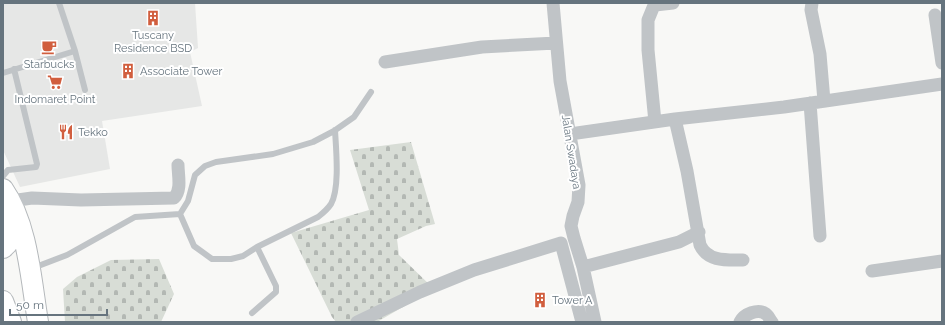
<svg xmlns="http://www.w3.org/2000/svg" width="945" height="325" viewBox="0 0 945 325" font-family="Raleway,sans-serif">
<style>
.built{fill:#e6e7e6}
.cemetery{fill:url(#cemetery-stones)}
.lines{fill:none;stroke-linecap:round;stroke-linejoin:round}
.primary-casing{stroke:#b4b8bb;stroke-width:22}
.lane{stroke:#c0c4c7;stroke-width:6}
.street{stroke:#c0c4c7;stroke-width:13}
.primary{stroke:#fff;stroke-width:20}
.labels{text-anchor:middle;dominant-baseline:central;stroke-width:4;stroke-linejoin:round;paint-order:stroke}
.poi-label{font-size:11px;fill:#66747e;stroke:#fff}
.street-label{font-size:11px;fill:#66747e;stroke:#fff}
</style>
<defs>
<pattern id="cemetery-stones" width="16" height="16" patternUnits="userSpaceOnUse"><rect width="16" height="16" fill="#d8ddd6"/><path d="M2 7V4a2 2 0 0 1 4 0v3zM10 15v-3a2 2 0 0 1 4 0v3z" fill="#b3b8b3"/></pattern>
</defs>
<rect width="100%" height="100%" fill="#f8f8f6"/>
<path class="built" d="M3,3H195L198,48L190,52L202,106L102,121L110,169L20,187L3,150Z"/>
<path class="cemetery" d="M411,142L435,224L426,226L397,239L399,255L434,289L377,322H336L332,317L291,233L369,210L350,150Z
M159,259L174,294L161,322H65L63,289L77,277L111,260Z"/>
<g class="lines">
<g class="primary-casing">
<path id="primary" d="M3,189C28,225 31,280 38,322
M3,248C16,238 10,228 6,214
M3,301L11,322"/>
</g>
<path class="lane" d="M59,3L75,51L85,90
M3,73L75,51
M3,176L8,170L36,167L37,164L14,69
M180,214L194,246L212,259H231L243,256L257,247L318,217C323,213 327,210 331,204C340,188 336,149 335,130
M33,268L67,255L135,217L180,214L188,201L195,175L205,166L216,162L273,154L313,142L334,131L354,117L371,92
M252,313L276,292V286L257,247"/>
<path class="street" d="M553,3L560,81L579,185L578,202L573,216L571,226L574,238L583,267L595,322
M655,3L648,20V50L655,122
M812,3L811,10L820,54L824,101
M655,5L673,3
M935,15L942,63
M385,62L482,47L556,43
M810,103L820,236
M675,119L687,171L700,245C708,262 727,260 743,260
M570,134L675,119L784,107L942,84
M11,201L32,198L81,200L174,198C182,190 178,175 178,165
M583,267L679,242L699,232
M872,271L942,261
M357,322L420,292L474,270L561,243L582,322
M740,322C744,314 758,308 766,314C768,315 770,320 772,322"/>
<use href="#primary" class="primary"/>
</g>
<defs>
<g id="building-bare" transform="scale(1.2)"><path d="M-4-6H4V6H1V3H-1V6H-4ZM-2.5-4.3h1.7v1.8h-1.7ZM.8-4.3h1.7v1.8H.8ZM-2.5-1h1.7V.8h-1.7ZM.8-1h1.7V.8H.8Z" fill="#d15e3e" stroke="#fff" stroke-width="2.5" paint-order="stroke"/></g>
<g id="cafe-bare" transform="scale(1.2)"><path d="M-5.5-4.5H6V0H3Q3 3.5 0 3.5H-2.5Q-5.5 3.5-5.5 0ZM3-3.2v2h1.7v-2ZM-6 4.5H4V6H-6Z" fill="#d15e3e" stroke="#fff" stroke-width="2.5" paint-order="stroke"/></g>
<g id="supermarket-bare" transform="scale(1.2)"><path d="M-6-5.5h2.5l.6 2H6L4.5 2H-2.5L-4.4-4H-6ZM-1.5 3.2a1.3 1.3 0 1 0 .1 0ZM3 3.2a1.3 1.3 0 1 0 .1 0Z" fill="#d15e3e" stroke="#fff" stroke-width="2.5" paint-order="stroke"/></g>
<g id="restaurant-bare" transform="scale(1.2)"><path d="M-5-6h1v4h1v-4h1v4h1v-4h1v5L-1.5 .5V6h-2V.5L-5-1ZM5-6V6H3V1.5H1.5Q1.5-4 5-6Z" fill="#d15e3e" stroke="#fff" stroke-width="2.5" paint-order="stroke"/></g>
</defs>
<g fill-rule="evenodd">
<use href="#building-bare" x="153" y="18"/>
<use href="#cafe-bare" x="49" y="47"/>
<use href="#building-bare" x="128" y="71"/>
<use href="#supermarket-bare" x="55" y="82"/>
<use href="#restaurant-bare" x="66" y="132"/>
<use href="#building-bare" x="540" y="300"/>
</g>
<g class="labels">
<g class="poi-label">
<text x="153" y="35">Tuscany<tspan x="153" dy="13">Residence BSD</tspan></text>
<text x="49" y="64">Starbucks</text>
<text x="140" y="71" text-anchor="start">Associate Tower</text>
<text x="55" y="99">Indomaret Point</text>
<text x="78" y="132" text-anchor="start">Tekko</text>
<text x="552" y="300" text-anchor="start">Tower A</text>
</g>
<g class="street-label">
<text transform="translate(571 152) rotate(81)">Jalan Swadaya</text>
</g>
</g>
<rect width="945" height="325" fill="none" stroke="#66747e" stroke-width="8"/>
<path d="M10 309v6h97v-6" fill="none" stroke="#66747e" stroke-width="2"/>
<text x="16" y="309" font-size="12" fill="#66747e" stroke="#ffffff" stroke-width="3" paint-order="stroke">50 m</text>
</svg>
